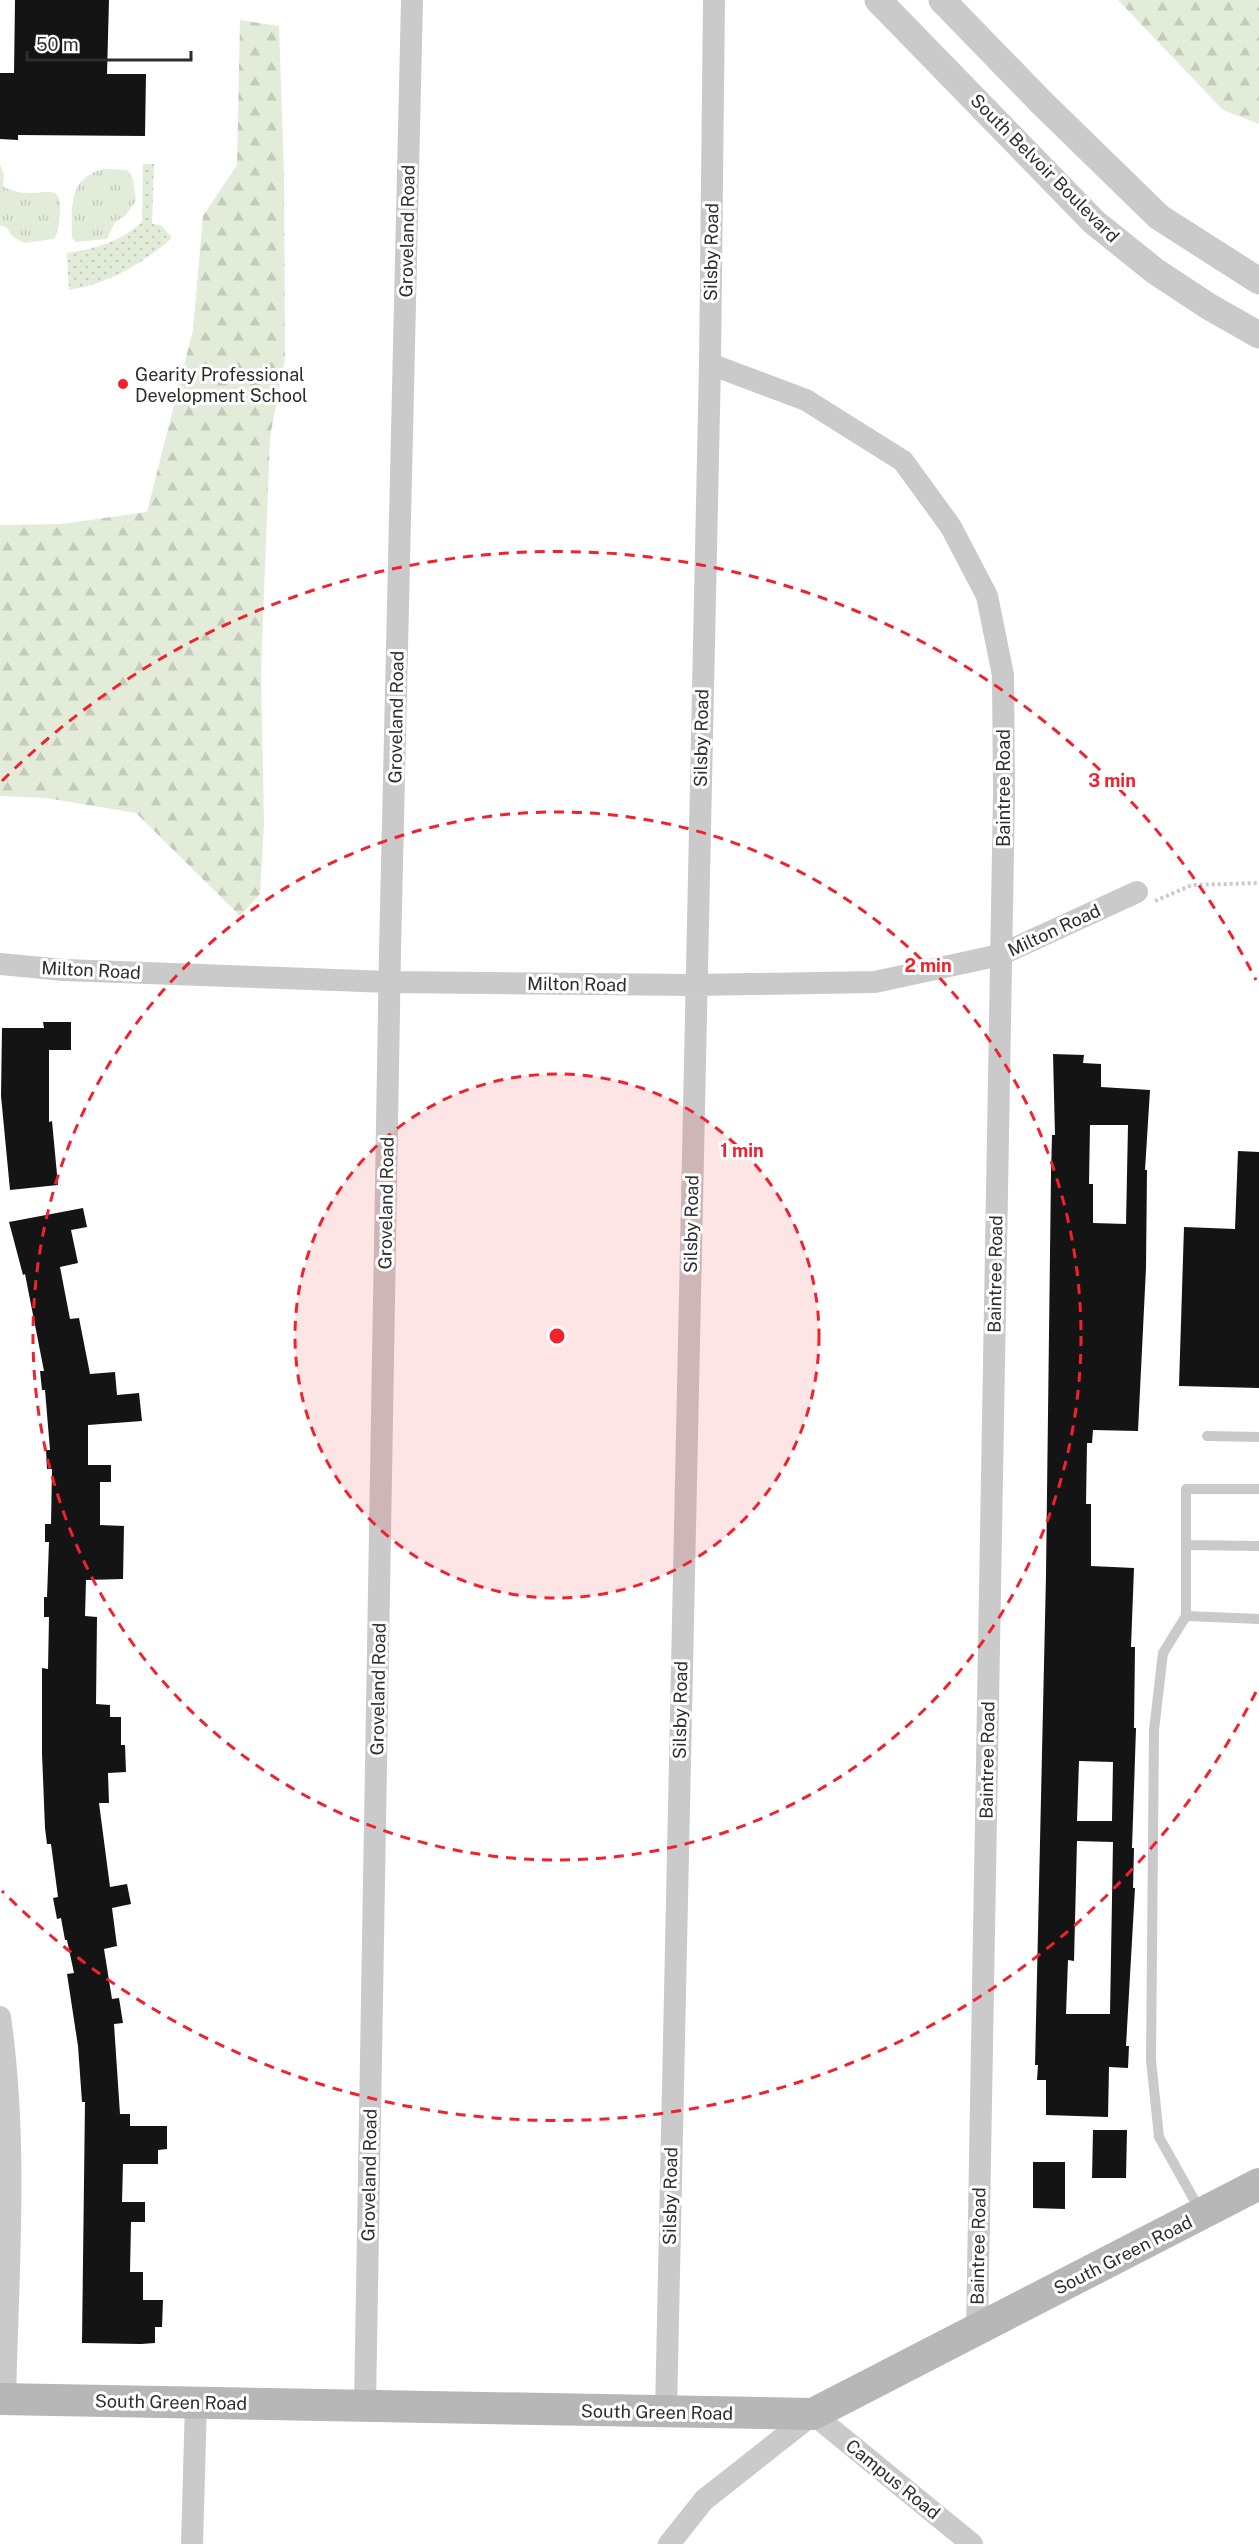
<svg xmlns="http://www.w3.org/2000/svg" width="1259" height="2544" viewBox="0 0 1259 2544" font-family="'Public Sans',sans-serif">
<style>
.grass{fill:url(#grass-tufts)}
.forest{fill:url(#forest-firs)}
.garden{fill:url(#garden-dots)}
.building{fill:#141414;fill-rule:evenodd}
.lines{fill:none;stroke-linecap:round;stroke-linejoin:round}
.path{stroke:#cacaca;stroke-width:4;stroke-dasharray:3 3;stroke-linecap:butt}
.service{stroke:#cacaca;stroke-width:10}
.minor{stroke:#cacaca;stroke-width:22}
.tertiary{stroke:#cacaca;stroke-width:27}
.secondary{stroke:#b7b7b7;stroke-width:32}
.ring{fill:none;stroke:#f1212d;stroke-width:3;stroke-dasharray:10 8}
.poi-dot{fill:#f1212d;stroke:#fff;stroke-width:2}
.labels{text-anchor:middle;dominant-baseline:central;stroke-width:6;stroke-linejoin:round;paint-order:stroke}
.street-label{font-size:18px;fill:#2d2d2d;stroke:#fff}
.poi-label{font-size:18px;fill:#2d2d2d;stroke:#fff;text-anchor:start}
.centre{fill:#f1212d;stroke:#fff;stroke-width:3}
.ring-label{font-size:18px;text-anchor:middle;font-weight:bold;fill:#f1212d;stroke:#fff;stroke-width:6;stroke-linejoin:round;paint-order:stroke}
</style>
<defs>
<pattern id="grass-tufts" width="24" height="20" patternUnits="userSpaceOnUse" patternTransform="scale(1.5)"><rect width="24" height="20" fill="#e3ecd9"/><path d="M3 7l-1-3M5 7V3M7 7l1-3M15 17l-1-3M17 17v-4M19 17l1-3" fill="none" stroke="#c3cbbb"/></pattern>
<pattern id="forest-firs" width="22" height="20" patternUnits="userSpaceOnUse" patternTransform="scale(1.5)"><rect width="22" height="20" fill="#e3ecd9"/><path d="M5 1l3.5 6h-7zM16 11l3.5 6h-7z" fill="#c3cbbb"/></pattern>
<pattern id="garden-dots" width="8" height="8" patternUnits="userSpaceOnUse" patternTransform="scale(1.5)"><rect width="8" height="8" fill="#e3ecd9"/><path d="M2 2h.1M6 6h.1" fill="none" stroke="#c3cbbb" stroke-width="1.8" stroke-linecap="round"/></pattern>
</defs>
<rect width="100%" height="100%" fill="#fff"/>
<path class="grass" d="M0,164L4,175L3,187C11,190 19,193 27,193C45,194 62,183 60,211C59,221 59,231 54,239L24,243L13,237L6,227L0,226Z
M103,169L127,170L133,179L136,201L125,216L115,222L107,239L76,242L72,238C72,208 67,179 103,169Z"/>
<path class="forest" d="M1118,0H1259V124L1223,110Z
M240,20L279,26L284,176L285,358L270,437L261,672L264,824L260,894L240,916L136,813L46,798L0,796V525L61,524L147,512L193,330L203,216L237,165Z"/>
<path class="garden" d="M143,164H154L152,224L161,225L172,238C142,264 108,284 69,290L67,253C95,249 122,241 142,222Z"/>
<path class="building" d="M15,0H109L107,74H146L145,136L18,135V140L0,139V73H14Z
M43,1022H71V1050H49V1122L52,1121L58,1185L10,1190L1,1096L2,1028H44Z
M1053,1054L1084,1055L1083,1063L1101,1064V1087L1150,1090L1145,1170H1147L1146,1268L1138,1431L1093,1430L1092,1443H1087L1086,1504H1091V1566L1134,1568L1131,1647H1135L1134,1728H1136L1132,1848H1134L1133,1888H1135L1126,2046H1129L1128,2068L1109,2067L1108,2117L1046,2115V2080H1037L1038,2065H1035L1046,1575L1051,1174L1052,1135H1055ZM1090,1125H1128L1126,1224L1093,1223V1184H1089ZM1079,1761L1113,1762L1112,1821H1077ZM1077,1841L1113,1842L1110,2014H1066L1068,1960L1074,1961Z
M1238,1151L1259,1152V1388L1179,1386L1184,1227L1235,1229Z
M83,1208L87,1227L71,1230L78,1263L60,1267L70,1319L79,1318L90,1374L115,1372L117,1395L139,1393L142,1421L88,1425V1465H111V1482H100V1525L124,1526L123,1579L86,1580L85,1616L97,1617L96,1704L110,1705V1717H121V1745H125L126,1772L108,1773L109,1803H99L110,1887L127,1884L131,1904L112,1908L117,1946L104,1949L112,1999L119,1998L123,2023L114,2024L120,2114H130V2126H167V2149L158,2150V2164H123L122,2202H145V2222H131L130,2272H143V2300H163L162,2327H155V2343L141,2344L82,2343L85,2102H82L78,2046L67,1974L74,1973L67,1940H65L61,1918L57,1919L53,1898L58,1897L51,1844H47L45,1828L42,1753V1668L48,1669L49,1617H44V1597H47L49,1542H45V1524H51L52,1469H47L46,1450H50L45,1390H42L40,1371H44L25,1274L23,1275L9,1222Z
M1093,2130H1127L1126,2178H1092Z
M1033,2162H1065V2209L1033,2208Z"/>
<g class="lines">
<path class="path" d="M1155,901L1192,885L1259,883"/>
<path class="service" d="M1207,1436L1259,1437
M1259,1489H1186V1616L1259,1619
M1187,1545L1259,1546
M1186,1616L1163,1653L1154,1730L1151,2060L1159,2137L1201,2212"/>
<path class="minor" d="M710,364L806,400L903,461L951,527L987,596L1003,675L1004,794L977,2330
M0,964L64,970L390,982L695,985L875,982L1000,955L1137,892
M0,2017C18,2143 8,2271 5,2399
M365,2406L390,951L412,0
M666,2412L710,364L714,0
M192,2544L196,2403
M669,2544L704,2500L813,2414L972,2544"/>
<path class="tertiary" d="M878,0L1094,222L1155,271L1208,306L1259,335
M942,0L1042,103L1159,217L1259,281"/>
<path class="secondary" d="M0,2399L813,2414L1259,2184"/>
</g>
<circle cx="557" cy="1336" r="262" fill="#f1212d" fill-opacity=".12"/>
<g class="ring">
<circle cx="557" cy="1336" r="262"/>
<circle cx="557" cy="1336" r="524"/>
<path d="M1256 1692A785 785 0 0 1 2 1891M2 781A785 785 0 0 1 1256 980"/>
</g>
<circle class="poi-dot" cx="123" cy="384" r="6"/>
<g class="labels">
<g class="street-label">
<text transform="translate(1045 168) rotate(45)">South Belvoir Boulevard</text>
<text transform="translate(407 231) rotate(-89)">Groveland Road</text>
<text transform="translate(711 252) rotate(-89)">Silsby Road</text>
<text transform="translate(396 717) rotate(-89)">Groveland Road</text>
<text transform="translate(701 738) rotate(-89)">Silsby Road</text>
<text transform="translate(1003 788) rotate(-90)">Baintree Road</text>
<text transform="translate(1054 930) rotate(-25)">Milton Road</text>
<text transform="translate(91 970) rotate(3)">Milton Road</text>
<text transform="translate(577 984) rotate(1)">Milton Road</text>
<text transform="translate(386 1203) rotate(-89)">Groveland Road</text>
<text transform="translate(691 1224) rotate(-89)">Silsby Road</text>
<text transform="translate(995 1274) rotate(-89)">Baintree Road</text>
<text transform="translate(378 1689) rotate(-89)">Groveland Road</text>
<text transform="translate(680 1710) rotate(-89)">Silsby Road</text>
<text transform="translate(987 1760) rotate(-89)">Baintree Road</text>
<text transform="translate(369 2175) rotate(-89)">Groveland Road</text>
<text transform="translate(670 2196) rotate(-89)">Silsby Road</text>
<text transform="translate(978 2246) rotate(-89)">Baintree Road</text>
<text transform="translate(1123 2255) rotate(-27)">South Green Road</text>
<text transform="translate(171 2402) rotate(1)">South Green Road</text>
<text transform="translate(657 2412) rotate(1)">South Green Road</text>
<text transform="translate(893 2479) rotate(39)">Campus Road</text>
</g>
<g class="poi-label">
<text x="135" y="374">Gearity Professional<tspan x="135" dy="21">Development School</tspan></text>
</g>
</g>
<circle cx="557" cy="1336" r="9" class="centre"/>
<g class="ring-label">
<text x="1112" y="787">3 min</text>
<text x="928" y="972">2 min</text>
<text x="742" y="1157">1 min</text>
</g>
<path d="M27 51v9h164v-9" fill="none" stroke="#2d2d2d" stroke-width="3"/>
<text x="36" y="51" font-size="18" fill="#2d2d2d" stroke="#ffffff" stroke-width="4.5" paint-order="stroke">50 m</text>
</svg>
